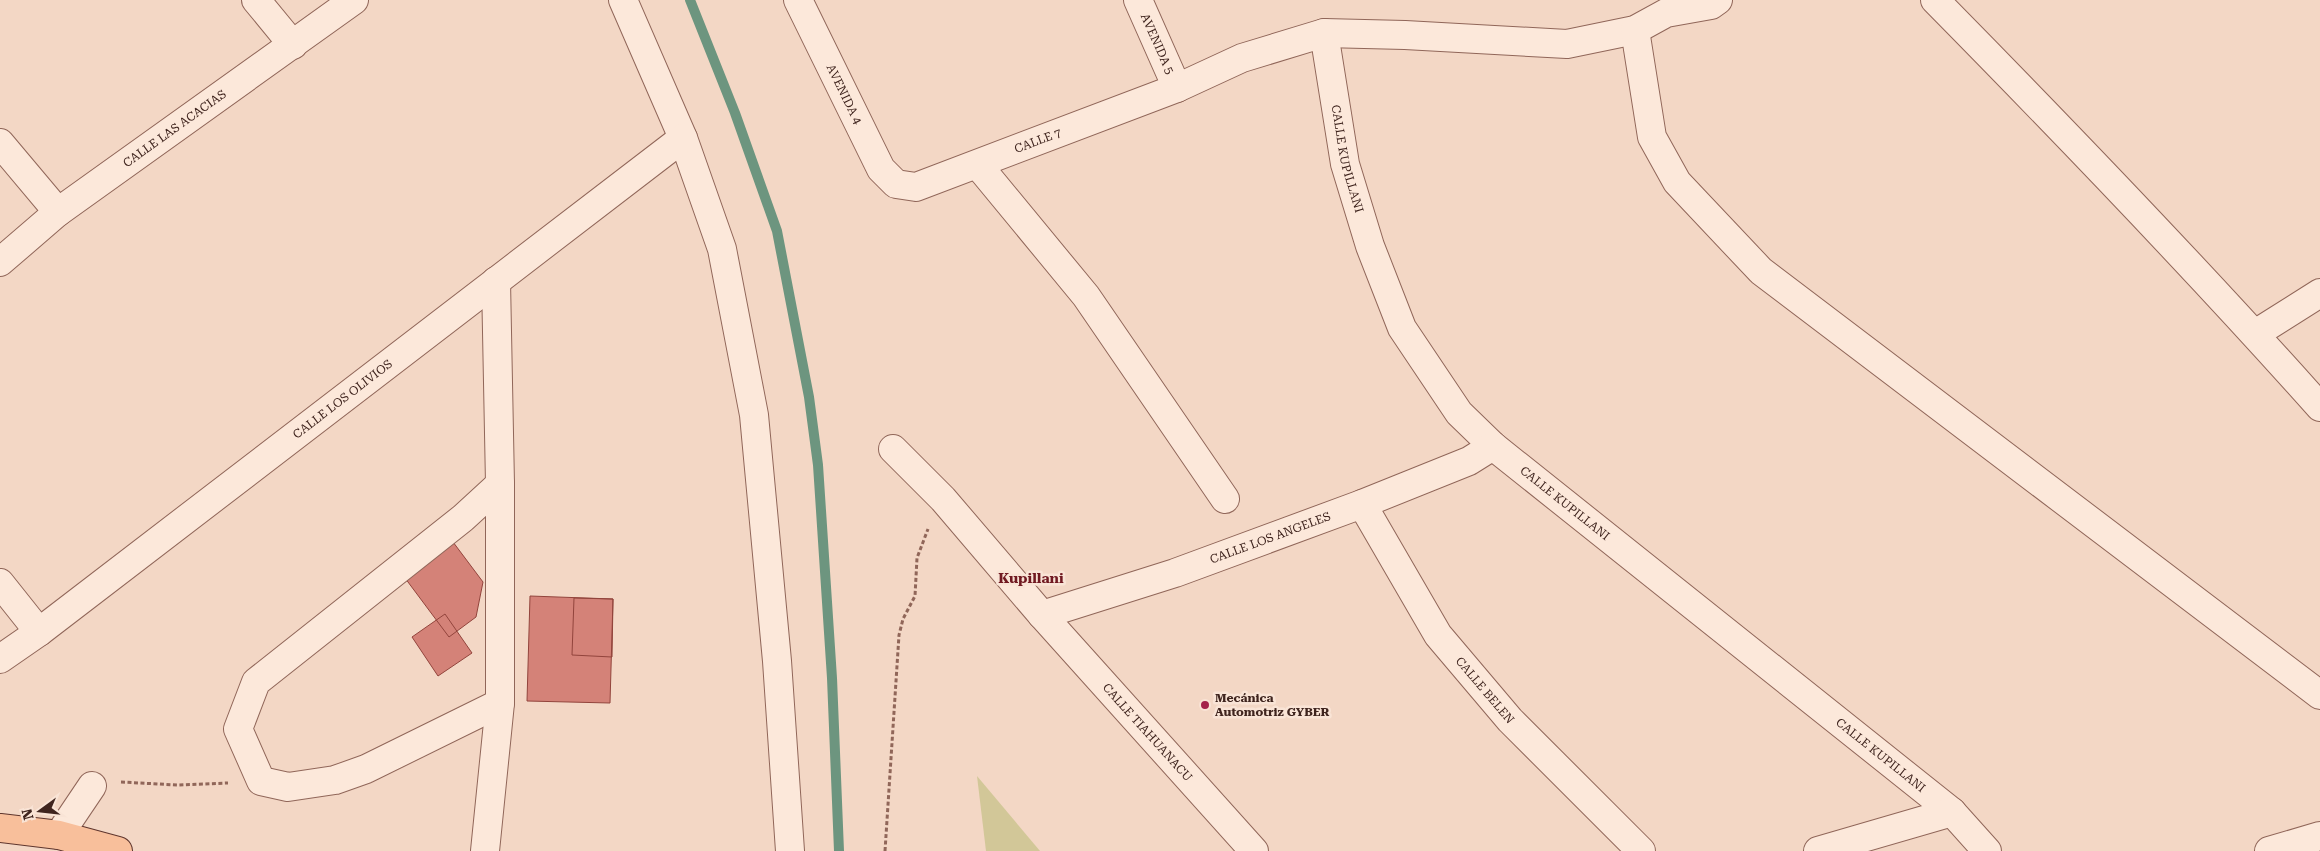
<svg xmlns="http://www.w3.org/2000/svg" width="2320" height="851" viewBox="0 0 2320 851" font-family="'Roboto Serif',serif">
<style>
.green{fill:#d2c798}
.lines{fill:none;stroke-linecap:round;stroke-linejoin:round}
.stream{stroke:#6d957f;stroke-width:10}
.building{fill:#d48278;stroke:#92443c}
.minor-casing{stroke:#906659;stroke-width:30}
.major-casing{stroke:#5e352d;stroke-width:30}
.path{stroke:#906659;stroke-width:3;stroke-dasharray:4 2.5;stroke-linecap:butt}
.minor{stroke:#fce8da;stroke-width:28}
.major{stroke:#f8bf9b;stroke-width:28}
.poi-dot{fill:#a5234b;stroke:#f9e4d6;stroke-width:2}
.labels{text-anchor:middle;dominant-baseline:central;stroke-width:5;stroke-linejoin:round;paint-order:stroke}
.street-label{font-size:12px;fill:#3f241e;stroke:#f9e4d6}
.poi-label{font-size:12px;font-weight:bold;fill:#3f241e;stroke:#f9e4d6;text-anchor:start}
.neighbourhood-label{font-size:14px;font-weight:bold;fill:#701921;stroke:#f9e4d6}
</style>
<rect width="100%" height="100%" fill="#f3d7c5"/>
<path class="green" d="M977,776L1040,851H986Z"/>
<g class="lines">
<path class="stream" d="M690,0L735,113L777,231L809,397L818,465L832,678L839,851"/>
</g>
<path class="building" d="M453,542L483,582L476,617L449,637L405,578Z
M530,596L613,599L610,703L527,701Z
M574,598L613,599L612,657L572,655Z
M445,614L472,653L438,676L412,637Z"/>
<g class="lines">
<g class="minor-casing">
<g id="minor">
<path d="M256,0L293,45"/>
<path d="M623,0L683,138L722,249L754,415L777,661L790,851"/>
<path id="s1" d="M798,0L881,169L896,184L916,187L1177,88L1242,58L1324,33L1405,35L1567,44L1635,30L1666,13L1711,5L1718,0"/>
<path id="s2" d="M1138,0L1177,88"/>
<path d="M1935,0C2066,133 2196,268 2320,407"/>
<path d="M1635,30L1652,137L1677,182L1761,271L2320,695"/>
<path id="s3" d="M1324,33L1345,164L1370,246L1402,328L1459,413L1493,446L1952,812L1987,851"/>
<path d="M0,143L58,212"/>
<path d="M978,165L1086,296L1225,499"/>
<path id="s4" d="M0,262L58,212L354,0"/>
<path d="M2255,334L2320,293"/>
<path id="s5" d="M893,449L943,499L1042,615L1254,851"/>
<path id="s6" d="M1362,504L1438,635L1510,720L1641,851"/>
<path d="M0,583L39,632"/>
<path id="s7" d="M1042,615L1175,573L1362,504L1469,461L1493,446"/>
<path id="s8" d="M0,659L39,632L683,138"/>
<path d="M500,703L366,769L335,780L288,787L261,781L238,729L256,682L463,518L500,484"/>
<path d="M59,835L92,786"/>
<path d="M485,851L500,703V484L496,281"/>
<path d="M1818,851L1952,812"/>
<path d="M2269,851L2320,836"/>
</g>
</g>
<g class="major-casing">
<path id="major" d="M0,828L59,835L118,851"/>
</g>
<path class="path" d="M121,782L177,785L228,783
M885,851L899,635L903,619L915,596L917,558L928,529"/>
<use href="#minor" class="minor"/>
<use href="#major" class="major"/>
</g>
<circle class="poi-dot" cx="1205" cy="705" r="5"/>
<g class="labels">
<g class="street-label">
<text stroke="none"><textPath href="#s2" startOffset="48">AVENIDA 5</textPath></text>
<text stroke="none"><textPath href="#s1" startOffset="105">AVENIDA 4</textPath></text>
<text stroke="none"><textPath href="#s4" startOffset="220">CALLE LAS ACACIAS</textPath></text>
<text stroke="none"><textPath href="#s1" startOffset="360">CALLE 7</textPath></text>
<text stroke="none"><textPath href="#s3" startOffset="128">CALLE KUPILLANI</textPath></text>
<text stroke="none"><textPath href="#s8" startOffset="430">CALLE LOS OLIVIOS</textPath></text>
<text stroke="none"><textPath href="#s3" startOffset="548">CALLE KUPILLANI</textPath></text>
<text stroke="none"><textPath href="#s7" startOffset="241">CALLE LOS ANGELES</textPath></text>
<text stroke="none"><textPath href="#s6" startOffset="224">CALLE BELEN</textPath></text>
<text stroke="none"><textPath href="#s5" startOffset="381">CALLE TIAHUANACU</textPath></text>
<text stroke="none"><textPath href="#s3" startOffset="952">CALLE KUPILLANI</textPath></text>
</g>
<g class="poi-label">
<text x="1215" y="698">Mecánica<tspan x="1215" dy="14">Automotriz GYBER</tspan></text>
</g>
<g class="neighbourhood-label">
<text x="1031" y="578">Kupillani</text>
</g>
</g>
<g transform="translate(40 811) rotate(255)" stroke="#f9e4d6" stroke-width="4" paint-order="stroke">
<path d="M0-4L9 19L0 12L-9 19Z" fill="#3f241e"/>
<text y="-8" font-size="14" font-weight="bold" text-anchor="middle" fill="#3f241e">N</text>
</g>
</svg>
